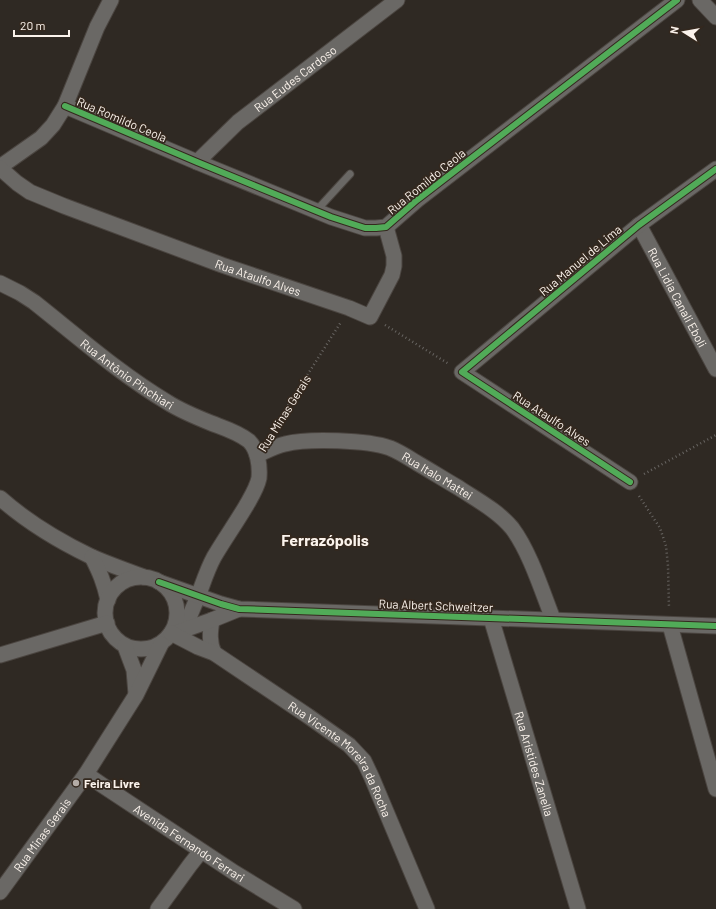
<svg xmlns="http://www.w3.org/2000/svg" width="716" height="909" viewBox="0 0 716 909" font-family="Barlow,sans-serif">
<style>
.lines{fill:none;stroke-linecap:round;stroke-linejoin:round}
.service-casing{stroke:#4b4540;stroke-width:9}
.minor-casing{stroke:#4b4540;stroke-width:17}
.path{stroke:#686562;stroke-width:2.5;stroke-dasharray:1 3;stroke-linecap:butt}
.service{stroke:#6a6865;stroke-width:7}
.minor{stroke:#6a6865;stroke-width:15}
.cycleway-casing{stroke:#34281e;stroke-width:8}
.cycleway{stroke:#51ab58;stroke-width:6}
.poi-dot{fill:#b4aca6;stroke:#34281e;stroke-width:1.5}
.labels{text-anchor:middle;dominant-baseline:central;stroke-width:3.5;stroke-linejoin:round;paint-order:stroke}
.street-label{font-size:12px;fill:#fbf3ec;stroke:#34281e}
.poi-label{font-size:12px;font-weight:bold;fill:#fbf3ec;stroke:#34281e;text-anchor:start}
.district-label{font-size:16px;font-weight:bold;fill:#fbf3ec;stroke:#34281e}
</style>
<rect width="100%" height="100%" fill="#2f2923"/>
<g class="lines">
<g class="service-casing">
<path id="service" d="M316,211L350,174"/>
</g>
<g class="minor-casing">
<g id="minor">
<path d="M700,0L716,17"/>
<path d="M65,106L197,162L331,217L365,228H376L386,227L417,200L677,0"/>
<path id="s1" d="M197,162L238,122L397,0"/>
<path d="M0,167L41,138L53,125L65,106L97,27L111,0"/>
<path id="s2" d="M0,168L17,183L30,192L64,206L222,265L349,308L370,317L392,275L394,266V256L386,227"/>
<path id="s3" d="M639,225L716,369"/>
<path id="s4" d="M0,283L20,293L34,302C77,336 120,374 167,402C181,411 196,417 211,423C224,428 238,432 249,441C258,450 260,466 259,478C257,488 251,497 246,506C236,523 224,540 214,557C208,568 204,580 200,591C195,604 189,617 184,630"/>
<path id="s5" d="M257,455C266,451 276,446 285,444C308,438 368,440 390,448C400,452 409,458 417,463C431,471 445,480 459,488C477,500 498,511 512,528C530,552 542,591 553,619"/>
<path d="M630,482L462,372L639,225L716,169"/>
<path d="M0,498C25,520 59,541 90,556C107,564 126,570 144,577"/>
<path d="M92,557C100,573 104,582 108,600"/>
<circle cx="141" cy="613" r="36"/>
<path d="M159,582L221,604L239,609L716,626"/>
<path id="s6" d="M491,618L578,909"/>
<path d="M212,620C210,632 209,642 214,653"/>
<path d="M670,625L716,789"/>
<path d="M178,632L212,620L239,609"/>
<path id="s7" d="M171,633L198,647L214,653L308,716L349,745L364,761L372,778L427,909"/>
<path d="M125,646L134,670L136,694"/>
<path d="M0,655L107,623"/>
<path id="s8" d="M86,774L102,785L235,873L294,909"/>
<path id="s9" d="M0,892L86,774L136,695L161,644"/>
<path d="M158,909L190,865L201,851"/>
</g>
</g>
<path class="path" d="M385,325L449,364
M273,429L341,322
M644,474L716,435
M639,496L660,528L666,546L668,566L669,608"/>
<use href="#service" class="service"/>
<use href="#minor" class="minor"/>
<g class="cycleway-casing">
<path id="cycleway" d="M65,106L197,162L331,217L365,228H376L386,227L417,200L677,0
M630,482L462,372L639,225L716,169
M159,582L221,604L239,609L716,626"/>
</g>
<use href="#cycleway" class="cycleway"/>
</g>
<circle class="poi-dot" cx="76" cy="783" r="4"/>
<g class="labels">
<g class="street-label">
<text stroke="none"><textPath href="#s1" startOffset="129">Rua Eudes Cardoso</textPath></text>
<text transform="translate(122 119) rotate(23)">Rua Romildo Ceola</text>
<text transform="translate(426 181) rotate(-39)">Rua Romildo Ceola</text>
<text transform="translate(580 260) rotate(-40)">Rua Manuel de Lima</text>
<text stroke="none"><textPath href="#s2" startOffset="282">Rua Ataulfo Alves</textPath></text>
<text stroke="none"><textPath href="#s3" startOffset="82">Rua Lidia Canali Eboli</textPath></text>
<text stroke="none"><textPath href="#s4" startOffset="157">Rua Antônio Pinchiari</textPath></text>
<text transform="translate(284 413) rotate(-58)">Rua Minas Gerais</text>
<text transform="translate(552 418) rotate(33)">Rua Ataulfo Alves</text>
<text stroke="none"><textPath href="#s5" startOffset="191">Rua Italo Mattei</textPath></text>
<text transform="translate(436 605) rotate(2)">Rua Albert Schweitzer</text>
<text stroke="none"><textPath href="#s7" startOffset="216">Rua Vicente Moreira da Rocha</textPath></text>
<text stroke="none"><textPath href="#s6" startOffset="152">Rua Aristides Zanella</textPath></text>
<text stroke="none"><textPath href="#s9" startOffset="71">Rua Minas Gerais</textPath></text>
<text stroke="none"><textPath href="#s8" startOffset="124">Avenida Fernando Ferrari</textPath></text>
</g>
<g class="poi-label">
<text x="84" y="783">Feira Livre</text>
</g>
<g class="district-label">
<text x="325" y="539">Ferrazópolis</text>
</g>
</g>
<g transform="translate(684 32) rotate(281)" stroke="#34281e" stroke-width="3" paint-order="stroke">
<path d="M0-3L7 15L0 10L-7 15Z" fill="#fbf3ec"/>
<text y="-6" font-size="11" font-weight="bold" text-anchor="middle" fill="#fbf3ec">N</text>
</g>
<path d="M14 30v6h55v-6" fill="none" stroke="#fbf3ec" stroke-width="2"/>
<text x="20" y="30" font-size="12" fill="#fbf3ec" stroke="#34281e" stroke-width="3" paint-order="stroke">20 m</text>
</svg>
